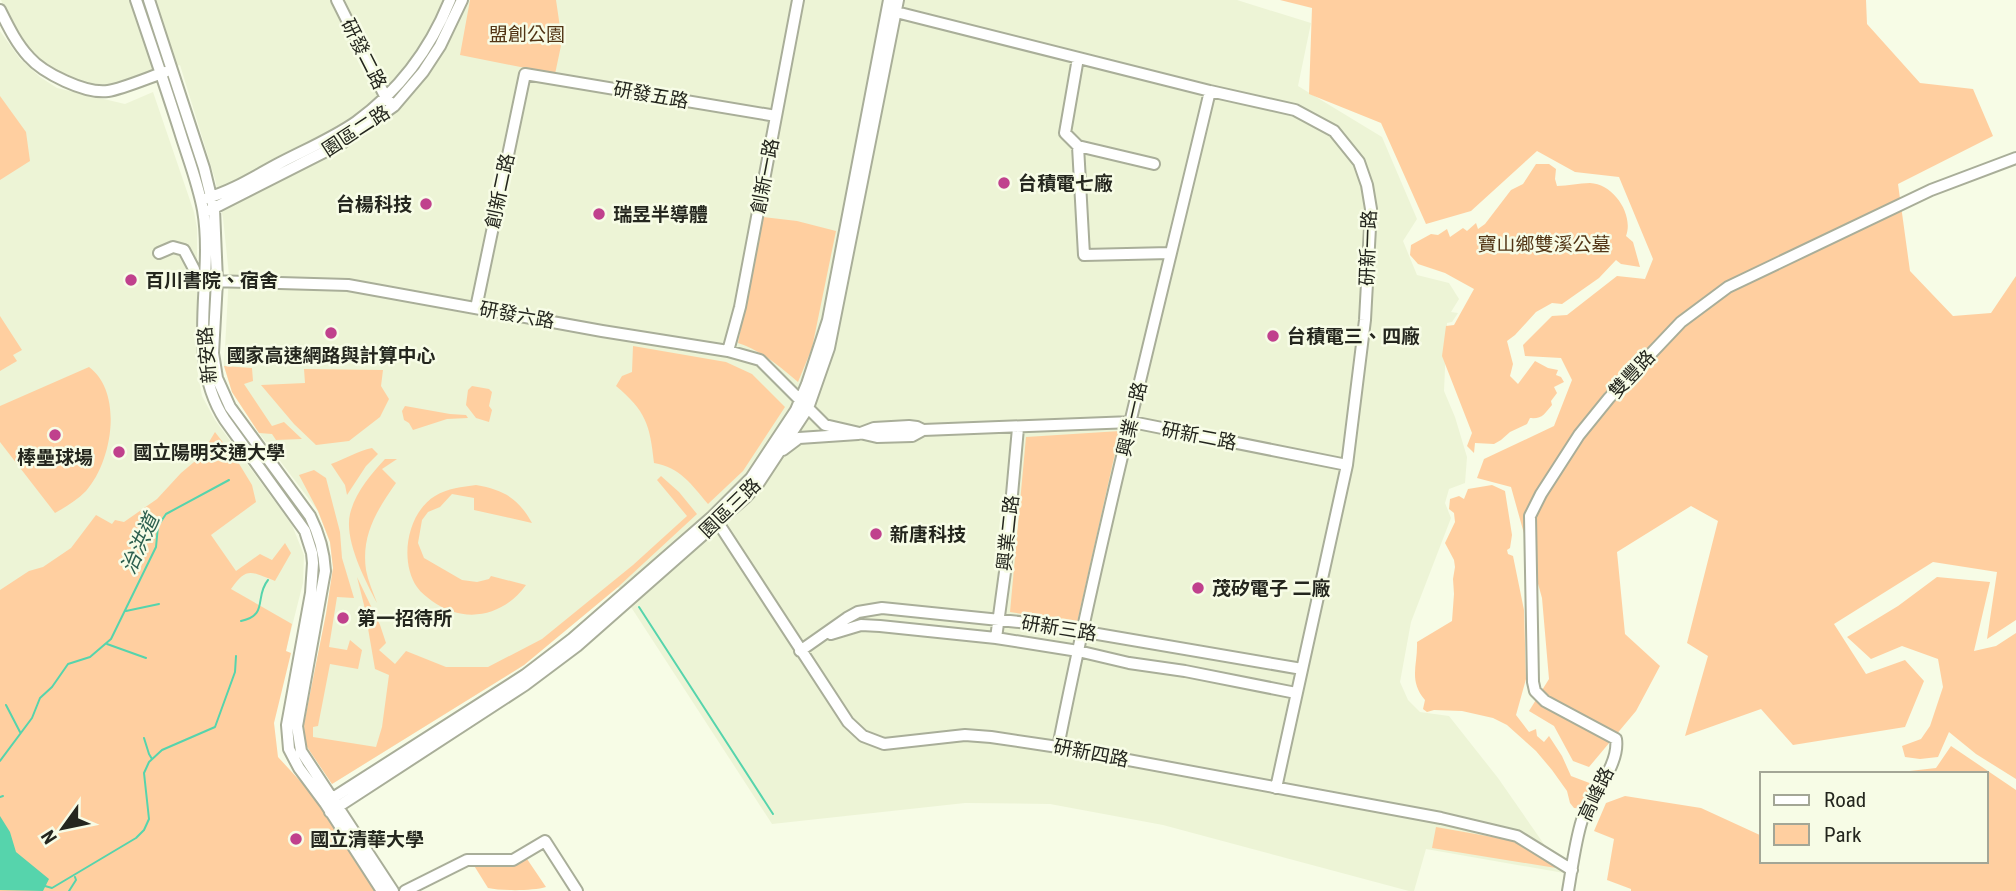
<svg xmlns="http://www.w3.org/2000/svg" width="2016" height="891" viewBox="0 0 2016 891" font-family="'Roboto Condensed','Noto Sans TC',sans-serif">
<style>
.built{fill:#edf4d6}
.green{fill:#ffcfa0}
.water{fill:#56d4ac}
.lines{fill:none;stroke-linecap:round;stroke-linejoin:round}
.stream{stroke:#56d4ac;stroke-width:2}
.minor-casing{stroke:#a9ae99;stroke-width:14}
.minor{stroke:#fff;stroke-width:10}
.poi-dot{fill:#c0418d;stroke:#f7fce6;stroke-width:2.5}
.labels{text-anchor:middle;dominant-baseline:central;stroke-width:5;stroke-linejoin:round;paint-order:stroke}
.park-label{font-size:19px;fill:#523515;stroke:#f7fce6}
.street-label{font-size:19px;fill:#24261e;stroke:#f7fce6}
.poi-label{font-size:19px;font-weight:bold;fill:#24261e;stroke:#f7fce6;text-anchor:start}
.water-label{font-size:21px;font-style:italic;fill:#2c5f4e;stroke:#f7fce6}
</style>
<rect width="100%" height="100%" fill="#f7fce6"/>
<path class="built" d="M1,0H1237L1311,23L1298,86L1382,137L1417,219L1403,241L1417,275L1449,283L1459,299L1451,312L1458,313L1452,322L1447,323L1444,391L1455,417L1467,457L1465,483L1449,489L1445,503L1451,518L1411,622L1400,682L1408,700L1420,712L1449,716L1498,778L1564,873L1426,849L1414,891H1409L1163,825L1050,804L965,803L772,824L618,587L524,665L332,784L311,753L304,724L326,614L333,568L330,542L318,511L259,433L232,392L224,366L229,275L223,218L215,179L180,65L109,85L87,84L48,66L28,49L13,25Z
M0,31L20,59L40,77L57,88L125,104L153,92L194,212L197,228V369L202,396L215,420L292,525L304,555L303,583L284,658L0,891Z"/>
<path class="green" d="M470,0H556L562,41L555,74L460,55Z
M1280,0H1866L1867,24L1920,83L1973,89L1993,136L1898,184L1910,271L1953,316L1991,313L2016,276V620L1987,639L1997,572L1933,562L1834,624L1866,674L1905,660L1924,681L1905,727L1793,745L1761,709L1685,736L1708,656L1687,643L1718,521L1691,506L1617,552L1625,634L1660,666L1636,711L1589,767L1573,761L1554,726L1529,711L1549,679L1542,598L1511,487L1477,478L1484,459L1554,426L1572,380L1561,358L1525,356L1523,345L1552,316L1567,315L1617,276L1645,279L1653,259L1619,177L1575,172L1537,151L1471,211L1426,224L1381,123L1309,94L1312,8Z
M0,96L26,132L30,161L0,180Z
M1536,164H1549L1556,169L1555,179L1557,186C1568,186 1579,183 1590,183C1614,184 1634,215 1626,236L1633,242L1640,267L1621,264L1616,260L1599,278L1562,304L1552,303L1536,312L1515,335L1507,341L1513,364L1510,376L1518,384L1535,361L1548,368L1558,370L1556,375L1561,377L1564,382L1554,387L1557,393L1551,401L1552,405C1544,414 1543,419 1530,418L1527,424L1510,432L1501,440L1494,444L1475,443L1474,453L1467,446L1472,433L1442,356L1446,326L1454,325L1474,289L1445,273L1418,264L1410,255L1411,245L1431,234L1438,235L1447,229L1450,237L1463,228L1467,231L1476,223L1478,229L1485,224L1511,190L1523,184Z
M763,217L797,221L836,231L812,348L798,382C779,366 762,351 738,343Z
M0,316L22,350L13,355L17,361L0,371Z
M633,346L726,362L752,374L785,407L743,471L708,504C692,485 680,467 654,463C650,425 646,411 616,386L622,376L632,372Z
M224,366L252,368L253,381L244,384L272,426L284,422L302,439L276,440L272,434L259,433L232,392Z
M89,367C124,393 112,462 86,491C77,500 66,507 55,513L0,442V406Z
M304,369L383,370L381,386L389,399L380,417L349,441L316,445L294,424L261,385L305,383Z
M472,386L489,389L492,392L489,406L492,410L489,422L476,418L466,405L468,390Z
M405,406L450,414L466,415L468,418L447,419L413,430L409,423L404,420L402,411Z
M1120,431L1077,623L1010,612L1026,437Z
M215,432L238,462L252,485L256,502L211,535L236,571L260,554L272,560L285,543L291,553L275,581C251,572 247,566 231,589L292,624L286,651L291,653L274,723L278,757L313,795L377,891H0V590L29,571L43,567L71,548L96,515L112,524L115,520L124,522L157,499L181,473L200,457Z
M372,448L378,454L366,466L347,495L345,485L331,464C345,459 358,451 372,448Z
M385,459H397L382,469L396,483C377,510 361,535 366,570C368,581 373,592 377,603C365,580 344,540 350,514C355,493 371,474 385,459Z
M314,470L326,478L340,532L342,558L354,598L337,597L329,647L347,650L350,640L362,650L358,669L330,664L318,726L313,727V737L376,747L382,727L389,675L375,669L364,605L357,577L380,625L386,643L379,650L395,664L406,651L446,667H488L542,639L633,565L687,516L657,480L661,476L679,492L697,514L618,587L524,665L332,784L305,744L304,724L326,614L333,568L330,542L318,511L299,475Z
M476,485C504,490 518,498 532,523L474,510V498L452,494L440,507L428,512L422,520L418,543L424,558L462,580L477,582L489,579L491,576L526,585C504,616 465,625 432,601C427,597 421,593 417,587C399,561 407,513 435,496C448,488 462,487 476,485Z
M1492,485L1505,491L1512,535L1510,548L1507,550L1508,554L1513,556L1524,610L1526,679L1516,715L1529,732L1536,729L1537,736L1544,742L1549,736L1562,756L1571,776L1600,787L1587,809L1574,808L1570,803L1567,791L1552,770L1536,751L1507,725L1493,718L1462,711L1434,710L1427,712L1423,709L1425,700C1408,680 1418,665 1417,642L1452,621L1454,594L1453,579L1455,567L1454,560L1445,543L1455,522L1454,513L1449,509L1450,499L1459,496L1464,499L1468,489Z
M1937,577L1990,582L1974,651L1996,646L2016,633V779L1976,754L1949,732L1938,757L1920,759L1905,757L1902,746L1921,739L1930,726L1943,687L1938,659L1902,646L1871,659L1847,637L1898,606Z
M1951,746L2016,790V891H1631V889L1607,880L1614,839L1594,831L1606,803L1625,796L1701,808L1762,836V861H1986V774H1883L1936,768Z
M1436,827L1515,841L1556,868L1432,848Z
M525,856L546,887C533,891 502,891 488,888L473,864Z"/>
<path class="water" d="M0,816L10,832L16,852L49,879L43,891L0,890Z"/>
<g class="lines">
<path class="stream" d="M639,607L773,814
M126,611L159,604
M241,621C269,615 254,597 268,580
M107,644L146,658
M6,705L20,732
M144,738L149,754L152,759
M0,761L32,718L40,698L52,687L68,664L90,657L111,639L156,547L158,526L166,514L229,480
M0,797L3,796
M45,886L52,888L136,838L144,830L149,819L144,773L149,762L162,750L215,727L235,672L236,656
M69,891L76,880L75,877"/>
<g class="minor-casing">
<path id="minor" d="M136,0C151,44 166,88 180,132C188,158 198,183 203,210C215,279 184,357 225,420L305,531L312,553L313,563L311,593L287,725L289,749L299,768L325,803L382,891
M149,0L204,168L214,209L217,281L213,353L217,378L230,407L310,516C319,534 324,550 325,571L297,726L301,751L393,891
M337,0L386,98L390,102
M0,10C8,26 16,43 29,57C43,73 85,94 108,91C122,89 150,77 165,72
M888,10L1210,91L1295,110L1334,131L1359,162L1367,185L1371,209L1365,320L1347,465L1276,788
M1078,58L1065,133L1078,146L1154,164
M1078,146L1084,255L1170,253
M207,198C233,191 257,175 280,163C305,150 333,138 356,122C400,90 430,50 450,0
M210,210L342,143L394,106L423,72L440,46L462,0
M159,253L173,247L184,250L194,269
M211,281L348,285L602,331L728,351L760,360L825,425L877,437L912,436L923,430
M476,308L525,74L776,116
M728,351L740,307L798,0
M783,450L799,438L858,434L874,428L909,426L917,427L923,430L1132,422L1347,465
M715,518L848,722L863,736L884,744L965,735L991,737L1058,747L1441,818L1517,836L1572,870
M831,634L861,625L880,626L996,638L1078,651L1129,663L1185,671L1296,693
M996,638L1005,572L1018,428
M800,651L847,618L858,612L882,608L1039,624L1302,669
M1058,747C1102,527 1158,310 1210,91
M325,803L525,675L572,639L713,516L751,478L796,410L807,384L828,320L889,0
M330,812L525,685L577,646L746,497L758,484L808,408L829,348L898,0
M405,891L467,860H513L545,841L577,891
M1568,891C1572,868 1575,842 1582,820C1591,796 1620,765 1616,739L1545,701L1535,691L1533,682L1530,516L1541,494L1579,435L1609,398L1681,322L1728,287L1931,190L2016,158"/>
</g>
<use href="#minor" class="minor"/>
</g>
<g class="poi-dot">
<circle cx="1004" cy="183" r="7"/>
<circle cx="426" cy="204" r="7"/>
<circle cx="599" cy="214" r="7"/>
<circle cx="131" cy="280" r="7"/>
<circle cx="331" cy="333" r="7"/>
<circle cx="1273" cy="336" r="7"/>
<circle cx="55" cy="435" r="7"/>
<circle cx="119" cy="452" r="7"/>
<circle cx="876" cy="534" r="7"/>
<circle cx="1198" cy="588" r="7"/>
<circle cx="343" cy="618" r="7"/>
<circle cx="296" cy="839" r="7"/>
</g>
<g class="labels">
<g class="park-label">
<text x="527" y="34">盟創公園</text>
<text x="1544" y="244">寶山鄉雙溪公墓</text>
</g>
<g class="street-label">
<text transform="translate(364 54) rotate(63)">研發二路</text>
<text transform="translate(651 95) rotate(10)">研發五路</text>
<text transform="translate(356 131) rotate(-33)">園區二路</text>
<text transform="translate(765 176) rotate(-79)">創新一路</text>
<text transform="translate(500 191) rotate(-78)">創新二路</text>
<text transform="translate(1368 248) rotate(-88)">研新一路</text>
<text transform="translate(517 315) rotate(10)">研發六路</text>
<text transform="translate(207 355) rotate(-95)">新安路</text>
<text transform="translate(1632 374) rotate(-47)">雙豐路</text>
<text transform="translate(1132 419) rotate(-77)">興業一路</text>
<text transform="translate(1199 436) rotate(11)">研新二路</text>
<text transform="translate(730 508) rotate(-44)">園區三路</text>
<text transform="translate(1008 533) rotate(-84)">興業二路</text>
<text transform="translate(1059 628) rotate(9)">研新三路</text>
<text transform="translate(1091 753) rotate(11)">研新四路</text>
<text transform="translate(1596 794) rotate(-65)">高峰路</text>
</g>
<g class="poi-label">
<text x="1018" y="183">台積電七廠</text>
<text x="412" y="204" text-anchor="end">台楊科技</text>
<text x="613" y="214">瑞昱半導體</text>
<text x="145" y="280">百川書院、宿舍</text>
<text x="1287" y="336">台積電三、四廠</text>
<text x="331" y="355" text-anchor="middle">國家高速網路與計算中心</text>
<text x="133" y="452">國立陽明交通大學</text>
<text x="55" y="457" text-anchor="middle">棒壘球場</text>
<text x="890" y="534">新唐科技</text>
<text x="1212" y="588">茂矽電子 二廠</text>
<text x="357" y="618">第一招待所</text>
<text x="310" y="839">國立清華大學</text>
</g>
<g class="water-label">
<text transform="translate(140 544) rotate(-66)">治洪道</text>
</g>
</g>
<rect x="1760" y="772" width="228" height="91" fill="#f7fce6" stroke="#a3a696" stroke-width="2"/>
<rect x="1774" y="795" width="35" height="10" fill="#ffffff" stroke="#a3a696" stroke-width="2"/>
<text x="1824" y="807" font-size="21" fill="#24261e">Road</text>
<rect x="1774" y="824" width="35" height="21" fill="#ffcfa0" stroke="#a3a696" stroke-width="2"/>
<text x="1824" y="842" font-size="21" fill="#24261e">Park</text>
<g transform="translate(63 828) rotate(237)" stroke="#f7fce6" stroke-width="5" paint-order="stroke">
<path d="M0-5L12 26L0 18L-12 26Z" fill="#24261e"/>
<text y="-10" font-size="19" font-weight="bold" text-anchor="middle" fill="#24261e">N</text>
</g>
</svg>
